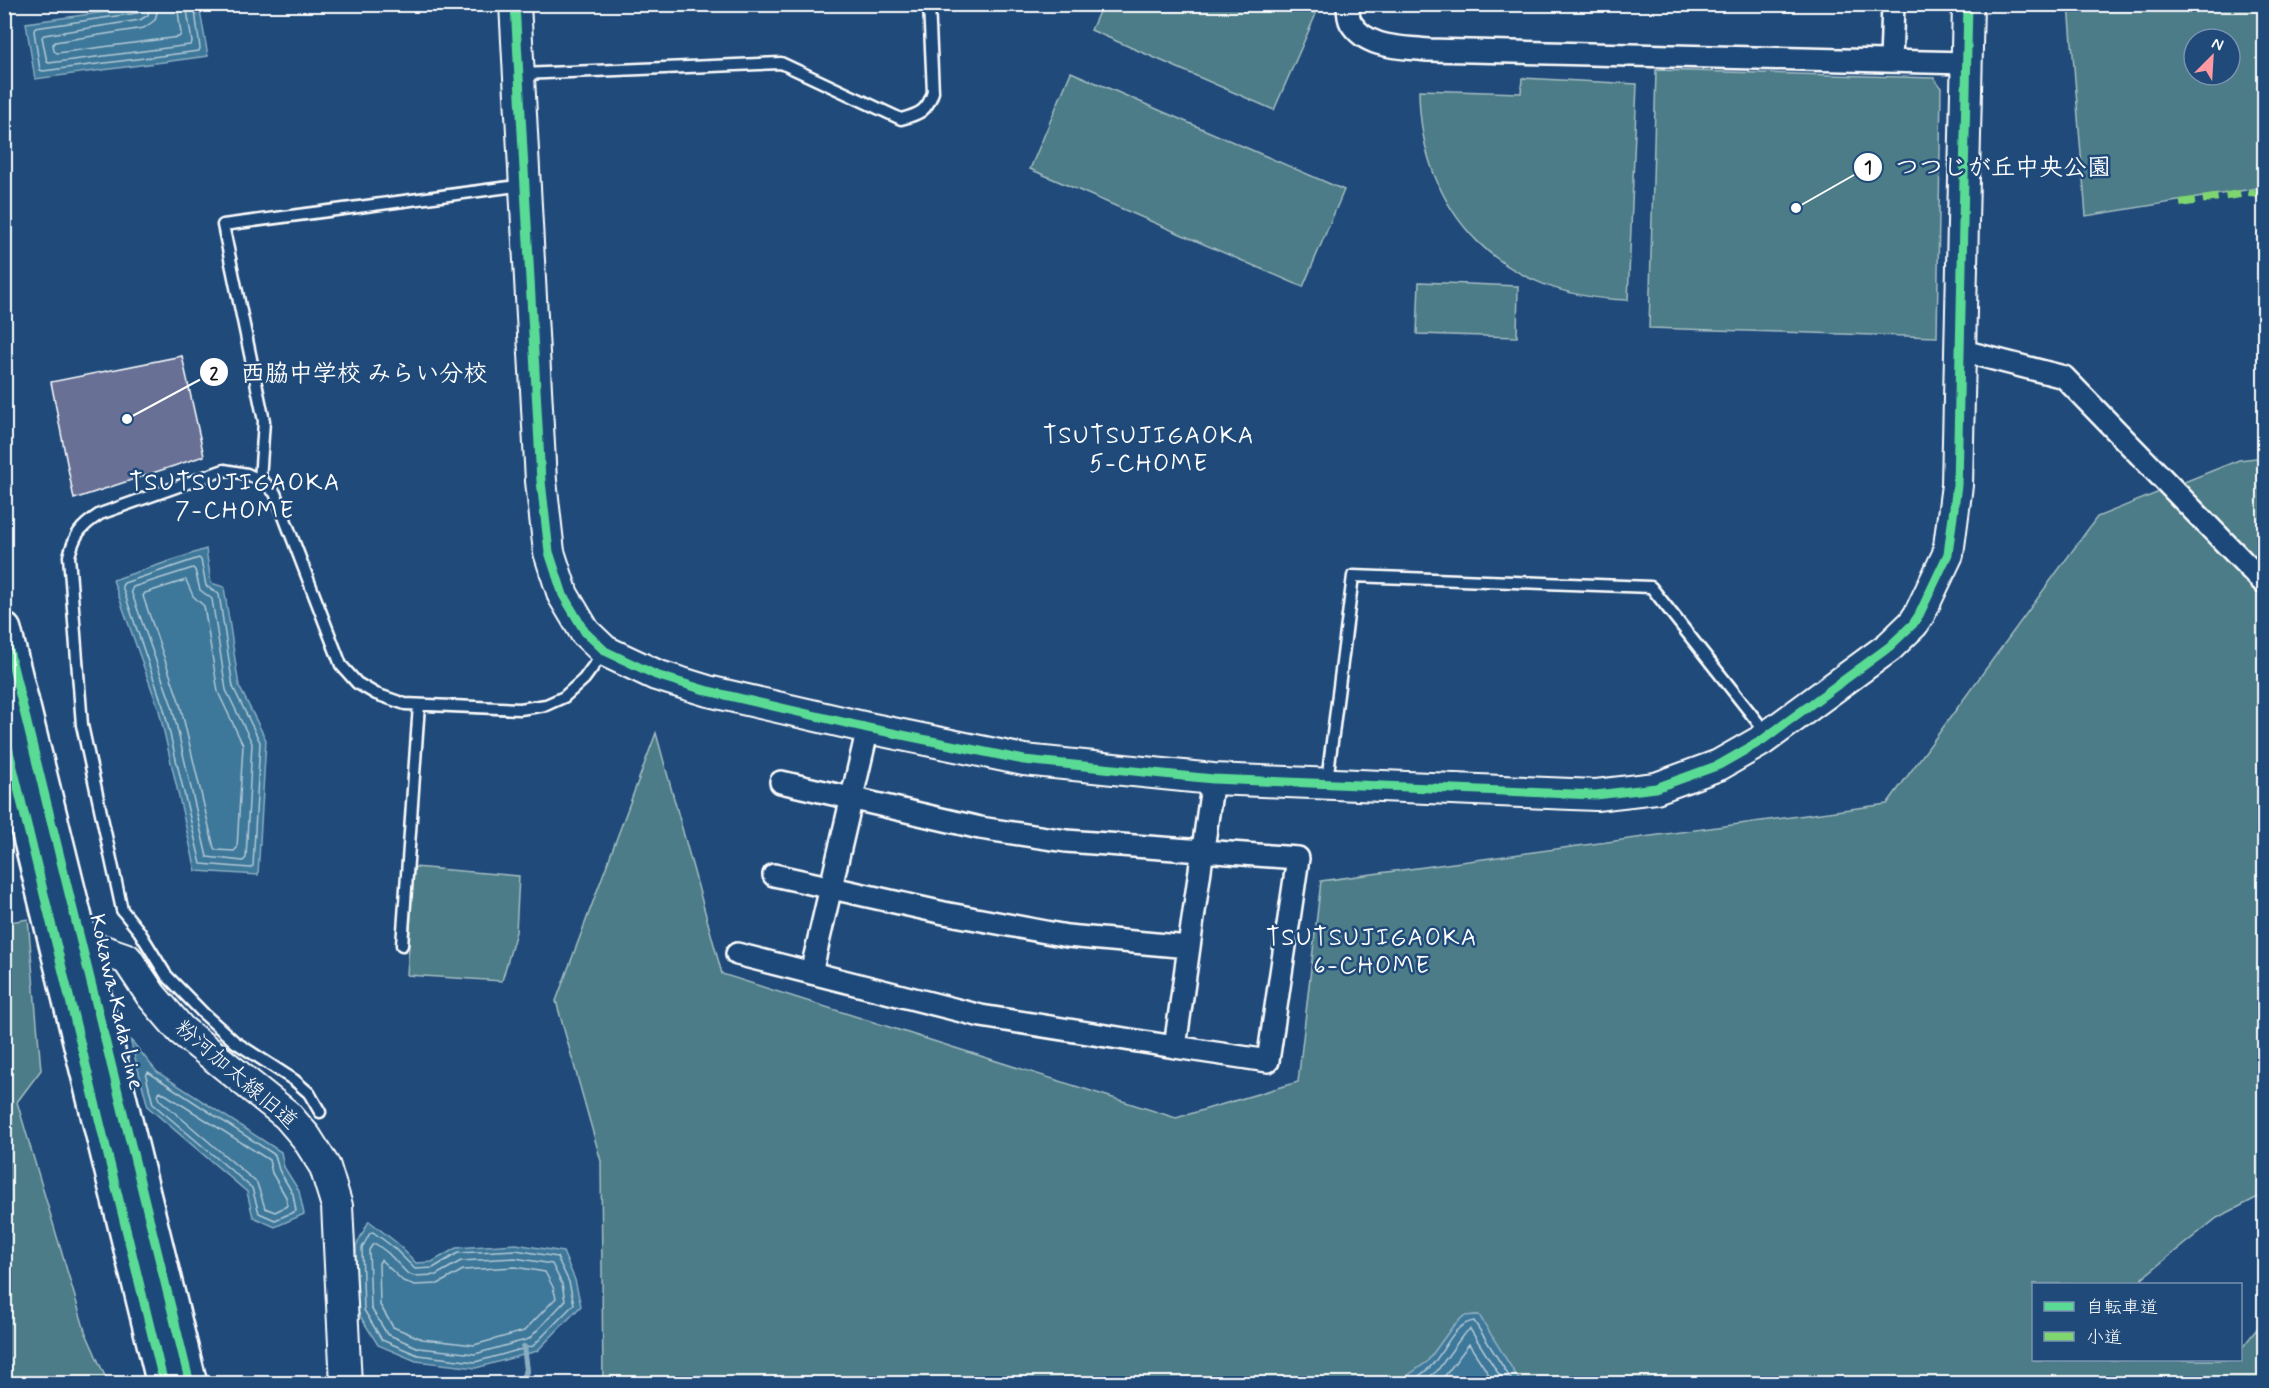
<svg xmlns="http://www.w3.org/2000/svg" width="2269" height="1388" viewBox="0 0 2269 1388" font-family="Mynerve,'Klee One',sans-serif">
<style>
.green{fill:#4c7c87;stroke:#a6bec3;stroke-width:1.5;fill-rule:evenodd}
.water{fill:#3e7799;stroke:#8badc2;stroke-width:1.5}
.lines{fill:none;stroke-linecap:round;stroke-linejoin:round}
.shore{stroke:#b2c9d6;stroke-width:1.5}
.stream{stroke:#8badc2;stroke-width:6}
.building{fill:#676f95;stroke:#fff;stroke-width:1.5}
.lane-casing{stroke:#fff;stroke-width:15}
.street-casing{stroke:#fff;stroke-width:26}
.secondary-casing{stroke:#fff;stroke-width:34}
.primary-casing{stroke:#fff;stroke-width:38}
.lane{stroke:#1f4a7a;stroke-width:10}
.street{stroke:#1f4a7a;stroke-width:21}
.secondary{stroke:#1f4a7a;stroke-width:30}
.primary{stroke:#1f4a7a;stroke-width:33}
.quiet{stroke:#7fd670;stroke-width:8;stroke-dasharray:15 8;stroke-linecap:butt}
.cycleway-casing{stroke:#1f4a7a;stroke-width:13}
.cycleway{stroke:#5adb95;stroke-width:9}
.labels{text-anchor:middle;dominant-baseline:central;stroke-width:5;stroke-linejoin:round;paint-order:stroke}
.street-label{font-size:22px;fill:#fff;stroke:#1f4a7a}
.neighbourhood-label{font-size:24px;letter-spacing:1.5px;fill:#fff;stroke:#1f4a7a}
.leader{fill:none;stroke:#fff;stroke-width:2}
.callout-dot{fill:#fff;stroke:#1f4a7a;stroke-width:2}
.mark-label{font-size:18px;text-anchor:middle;font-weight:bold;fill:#111}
.callout-label{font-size:24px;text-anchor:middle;font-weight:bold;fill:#fff;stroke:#1f4a7a;stroke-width:5;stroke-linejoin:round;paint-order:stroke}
</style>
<rect width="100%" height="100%" fill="#1f4a7a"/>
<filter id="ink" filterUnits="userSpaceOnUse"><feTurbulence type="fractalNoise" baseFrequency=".0167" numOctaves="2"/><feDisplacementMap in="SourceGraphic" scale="12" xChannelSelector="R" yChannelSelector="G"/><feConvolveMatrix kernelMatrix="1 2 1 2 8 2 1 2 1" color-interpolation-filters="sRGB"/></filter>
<g filter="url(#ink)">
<path class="green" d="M1293,4L1316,14L1274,110L1091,30L1102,5Z
M2069,5H2264V187L2086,216ZM2194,39H2230V75H2194Z
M1656,70L1934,78L1941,88L1937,337L1649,328Z
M1071,72L1344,190L1303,287L1030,169Z
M1522,78L1637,84L1628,300C1503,298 1420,215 1419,90L1521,93Z
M1419,282L1518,286L1517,337L1417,334Z
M2264,457V1194L2217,1218L2142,1278V1284H2034V1360H2240L2241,1349L2264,1320V1383H1521L1478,1315L1464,1316L1453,1326L1427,1362L1403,1379L1401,1383H603L601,1161L556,1001L656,733L722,974L1176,1118L1298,1082L1321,881L1887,804L2097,517L2239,460Z
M414,867L519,876L516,932L502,981L407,975Z
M28,919L41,1070L17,1102L85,1331L108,1383H5L4,923Z"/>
<path class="water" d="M156,5H199L208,56L35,79L26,23Z
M206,549L211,583L224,587L239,686L266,740L258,875L196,871L159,710L113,580Z
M130,1039L157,1072L281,1152L284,1167L299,1191L304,1214L275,1227L253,1217L247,1192L148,1107Z
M369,1221L397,1243L416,1263L432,1262L456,1248L516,1244L563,1252L575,1280L581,1306L537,1351L476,1368L416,1361L378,1345L357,1311L356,1246Z
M1479,1315L1521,1383H1401L1403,1379L1427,1362L1453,1326L1464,1316Z"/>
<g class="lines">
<path class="shore" d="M143,4L142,10L137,13L35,28L34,31L40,70L43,71L199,51L200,48L194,4
M150,4L148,15L140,20L44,35L42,37L47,62L49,63L190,45L192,42L186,4
M159,4L155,20L144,28L55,42L53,44L54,51L57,53L179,37L181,34L177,4
M199,558L201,560L206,586L219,594L233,687L260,742L253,866L250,868L201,864L164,709L122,586L124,583Z
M193,568L195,570L200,590L212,599L226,690L252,743L246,858L243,861L207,857L172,706L131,591L133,587Z
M186,580L193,596L204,606L218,692L243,745L237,848L234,851L216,850L214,848L180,704L143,596L145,593Z
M148,1072L275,1155L279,1170L293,1194L296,1211L275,1220L259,1213L252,1188L153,1104L146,1076Z
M160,1091L269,1160L272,1173L286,1197L287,1206L275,1212L265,1208L257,1183L160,1100L158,1094Z
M373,1232L393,1247L415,1269L433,1268L458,1253L516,1250L557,1257L569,1282L574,1304L533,1346L475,1362L418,1355L382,1340L364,1310L362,1248L370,1233Z
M373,1244H376L388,1253L407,1273L414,1276L436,1275L461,1261L515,1258L552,1264L562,1284L565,1301L529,1339L475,1354L419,1348L387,1334L371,1308L369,1250Z
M381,1260L403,1281L415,1285L438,1284L463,1270L515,1267L545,1272L553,1287L556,1298L524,1331L474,1345L422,1339L393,1327L380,1305L379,1263Z
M1407,1384C1415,1378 1425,1373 1431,1366C1445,1352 1452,1324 1474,1321L1514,1384
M1420,1384L1437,1371L1463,1335L1470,1329L1505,1384
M1436,1384L1444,1377L1469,1344L1495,1384"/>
<path class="stream" d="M519,1384L527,1370L524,1347"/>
</g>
<path class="building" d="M1761,4H1792L1790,11Z
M182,356L204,456L74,499L51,382Z"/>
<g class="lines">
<g class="lane-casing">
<path id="lane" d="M522,74L781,63L901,119C920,114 927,111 933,92L929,4
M260,480L264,421L223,225L524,185
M1327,781L1353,576L1651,587L1767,734
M402,945L419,705
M320,1112L309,1093L294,1080L235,1042L204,1014L166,975L139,931L122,910L82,725L69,556C75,534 80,527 100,514L224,470L247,474L264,482L275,493L341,665L357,683L376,694L405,704L520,709L546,705L564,697L584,679L603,653"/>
</g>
<g class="street-casing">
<path id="street" d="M1348,4C1348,10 1348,18 1351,23C1367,49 1402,47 1428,50L1967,63
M1891,61L1893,4
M1959,350L2064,377L2264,583
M781,782L980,828L1066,841L1298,858L1268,1061L1175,1047L1189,947
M774,875L944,913L1067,936L1189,947L1213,779
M737,954L981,1016L1175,1047
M811,973L868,728"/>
</g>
<g class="secondary-casing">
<path id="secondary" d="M515,4L541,481L549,552L563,595L585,632L605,651L656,675L708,691L868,728L1024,760L1213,779L1596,795L1656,788L1719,765L1761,741L1889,647L1913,624L1919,615L1948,554L1957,485L1968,4
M85,954L101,950L127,959L151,995L181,1030L287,1115L306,1137L325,1167L337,1206L346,1384"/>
</g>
<g class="primary-casing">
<path id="primary" d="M4,630L190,1384
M4,731L164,1384"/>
</g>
<use href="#lane" class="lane"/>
<use href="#street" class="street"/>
<use href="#secondary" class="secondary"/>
<use href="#primary" class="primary"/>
<path class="quiet" d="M2180,203L2247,193L2264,194"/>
<g class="cycleway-casing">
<path id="cycleway" d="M515,4L541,481L549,552L563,595L585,632L605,651L656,675L708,691L868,728L1024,760L1213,779L1596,795L1656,788L1719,765L1761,741L1889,647L1913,624L1919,615L1948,554L1957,485L1968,4
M4,630L190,1384
M4,731L164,1384"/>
</g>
<use href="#cycleway" class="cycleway"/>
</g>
</g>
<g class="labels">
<g class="street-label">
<text transform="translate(116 1002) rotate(77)">Kokawa Kada Line</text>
<text transform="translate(236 1075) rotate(41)">粉河加太線旧道</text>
</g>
<g class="neighbourhood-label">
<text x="1149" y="436">TSUTSUJIGAOKA<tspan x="1149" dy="28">5-CHOME</tspan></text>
<text x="235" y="483">TSUTSUJIGAOKA<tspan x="235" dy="28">7-CHOME</tspan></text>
<text x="1372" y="938">TSUTSUJIGAOKA<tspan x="1372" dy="28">6-CHOME</tspan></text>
</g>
</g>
<path class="leader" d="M1796 208L1868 167M127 419L214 372"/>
<g class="callout-dot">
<circle cx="1796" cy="208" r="6"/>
<circle cx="127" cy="419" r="6"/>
<circle cx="1868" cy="167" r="15"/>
<circle cx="214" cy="372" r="15"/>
</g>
<g class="mark-label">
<text x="1868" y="173">1</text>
<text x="214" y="379">2</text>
</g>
<g class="callout-label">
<text x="2003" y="175">つつじが丘中央公園</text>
<text x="364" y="381">西脇中学校 みらい分校</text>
</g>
<rect width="2269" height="1388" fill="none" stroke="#1f4a7a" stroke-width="24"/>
<rect x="12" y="12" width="2245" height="1364" fill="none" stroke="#fff" stroke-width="2" filter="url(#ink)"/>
<rect x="2032" y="1283" width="210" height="78" fill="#1f4a7a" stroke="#7992af" stroke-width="1.5"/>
<rect x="2044" y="1302" width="30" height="9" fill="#5adb95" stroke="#7992af" stroke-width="1.5"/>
<text x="2086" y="1313" font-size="18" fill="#ffffff">自転車道</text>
<rect x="2044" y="1332" width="30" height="9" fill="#7fd670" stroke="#7992af" stroke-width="1.5"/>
<text x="2086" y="1343" font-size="18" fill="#ffffff">小道</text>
<g transform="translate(2212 57) rotate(24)"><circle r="28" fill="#1f4a7a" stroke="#7992af" stroke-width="1.5"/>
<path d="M0-4.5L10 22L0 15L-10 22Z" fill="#ff9aa2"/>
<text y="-9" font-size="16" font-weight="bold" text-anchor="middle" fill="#ffffff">N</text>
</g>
</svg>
